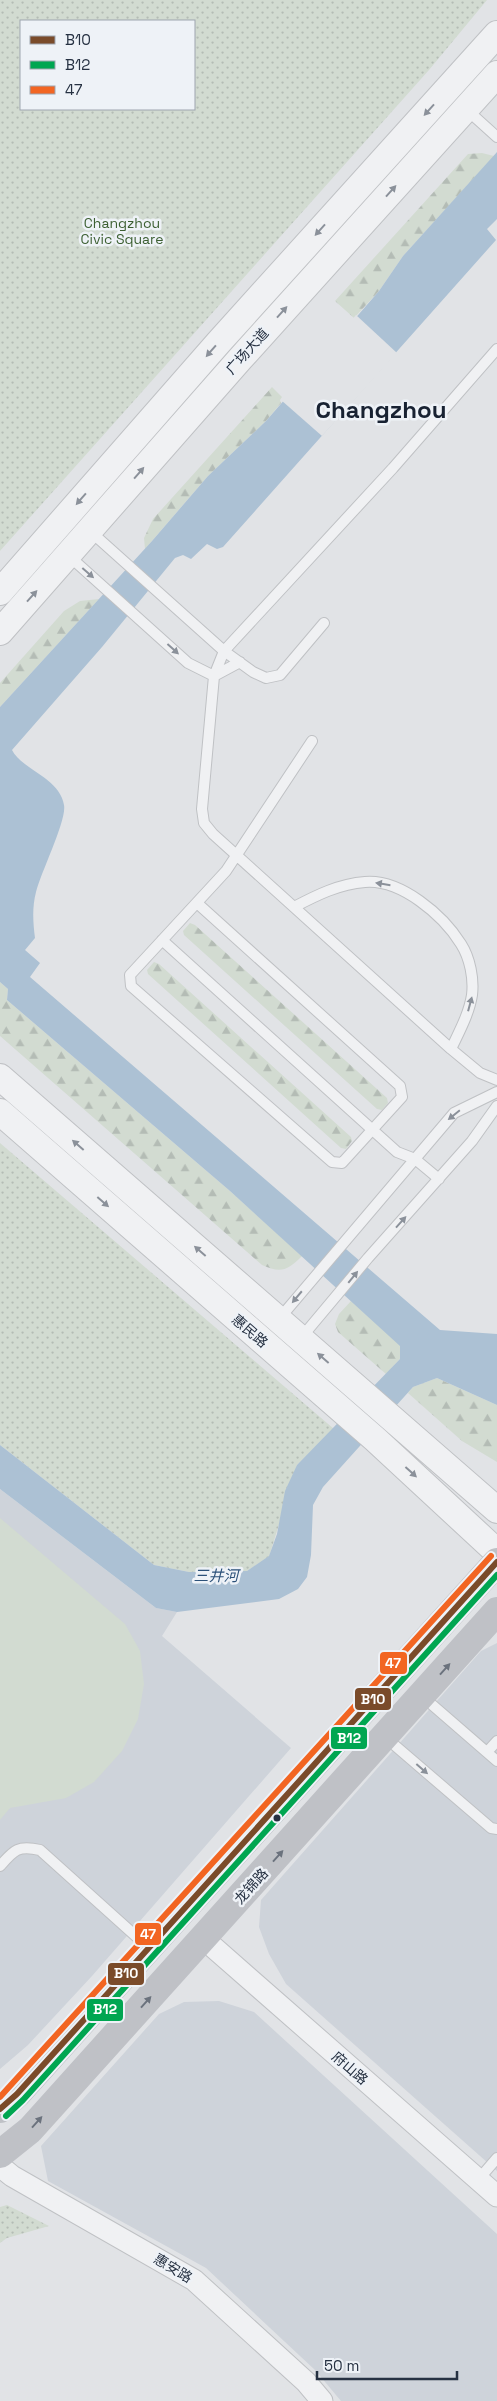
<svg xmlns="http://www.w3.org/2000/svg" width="497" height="2401" viewBox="0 0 497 2401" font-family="'Space Grotesk','Noto Sans SC',sans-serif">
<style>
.built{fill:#ced3da}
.forest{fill:url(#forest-firs)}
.park{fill:url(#park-dots);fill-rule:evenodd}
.pitch{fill:#d2dbd1}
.water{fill:#acc1d4}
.pier{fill:#e1e3e6}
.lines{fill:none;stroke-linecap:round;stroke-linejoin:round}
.service-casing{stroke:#bfc1c4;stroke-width:12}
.minor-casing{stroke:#bfc1c4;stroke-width:23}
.tertiary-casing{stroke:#bfc1c4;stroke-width:28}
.service{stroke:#f0f1f3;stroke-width:10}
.minor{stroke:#f0f1f3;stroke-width:21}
.tertiary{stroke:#f0f1f3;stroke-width:26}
.secondary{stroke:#bfc1c6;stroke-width:28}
.bus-1-casing{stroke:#eef2f7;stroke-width:10}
.bus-2-casing{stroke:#eef2f7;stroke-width:10}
.bus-3-casing{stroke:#eef2f7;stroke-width:10}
.bus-1{stroke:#7a4b2a;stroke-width:6}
.bus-2{stroke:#00a651;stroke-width:6}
.bus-3{stroke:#f26522;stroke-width:6}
.oneway{fill:#8b919a}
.oneway2{fill:#6b727d}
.bus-dot{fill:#263142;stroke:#eef2f7;stroke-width:2}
.labels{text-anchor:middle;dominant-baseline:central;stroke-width:5;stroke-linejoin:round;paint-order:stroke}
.park-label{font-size:14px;fill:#3c5f32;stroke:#eef2f7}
.street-label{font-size:14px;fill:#263142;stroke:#eef2f7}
.water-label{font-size:15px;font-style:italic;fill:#2c5179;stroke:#eef2f7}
.town-label{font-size:24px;font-weight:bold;fill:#182232;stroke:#eef2f7}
.line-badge{stroke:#eef2f7;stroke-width:2}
.badge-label{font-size:14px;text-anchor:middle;font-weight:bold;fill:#fff}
</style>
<defs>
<pattern id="forest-firs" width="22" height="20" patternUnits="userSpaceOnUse" patternTransform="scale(1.25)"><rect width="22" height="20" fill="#d2dbd1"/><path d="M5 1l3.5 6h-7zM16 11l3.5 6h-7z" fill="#b4bcb5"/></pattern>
<pattern id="park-dots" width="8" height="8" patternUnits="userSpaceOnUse" patternTransform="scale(1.25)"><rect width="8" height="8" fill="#d2dbd1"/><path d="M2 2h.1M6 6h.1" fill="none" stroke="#b4bcb5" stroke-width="1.8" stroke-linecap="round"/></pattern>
</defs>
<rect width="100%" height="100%" fill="#e1e3e6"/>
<path class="built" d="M0,1489L156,1608L177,1612L162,1636L291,1748L92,1976L28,2045L0,2069Z
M497,1643V2171L286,1984L269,1954L259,1927L261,1900L481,1651Z
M219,2001L254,2012L497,2234V2401H341L315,2370L206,2268L48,2181L41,2146L159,2014L184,2002Z"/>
<path class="forest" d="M482,153L494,156L403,256L379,291L354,318L335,301L468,154Z
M272,387L282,397L280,400L281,403L266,421L208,476L145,549L144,538L153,519Z
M99,599L0,707V683L64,611L80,601Z
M190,923L195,925L387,1098L388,1103L382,1110L377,1109L184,935L183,931Z
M154,962L159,964L351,1137L352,1141L346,1149L341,1148L148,974L147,970Z
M0,982L8,989L7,1000L230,1191L302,1256C288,1270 281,1274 262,1265L0,1036Z
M351,1301L400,1345V1359L386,1374L338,1332L335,1324L339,1314Z
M437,1378L497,1405V1462L462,1441L408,1393L413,1387Z"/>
<path class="park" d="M0,0H487L429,70L0,551ZM194,21V109H21V21Z
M0,1143L334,1429L297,1465L269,1557L247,1571L189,1572L154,1565L0,1445Z
M7,2205L49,2226L7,2238L0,2243V2207Z"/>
<path class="pitch" d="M0,1518L125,1624L140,1651L144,1684L138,1719L122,1751L94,1782L66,1798L10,1808L0,1820Z"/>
<path class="water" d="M497,152V219L487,229L496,240L223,547L217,549L207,544L191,559L183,555L175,558L102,647L12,750C21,769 60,778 64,805C67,820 41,872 36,892C32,907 33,923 35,938L25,950L40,963L30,977L440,1330L497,1334V1405L437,1378L413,1387L323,1487L313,1505L311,1555L307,1577L298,1589L279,1599L177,1612L156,1608L0,1489V1445L154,1565L189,1572L247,1571L269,1556L277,1534L285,1491L297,1465L400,1359V1346L230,1191L7,1000L8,989L0,982V707L152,541L208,476L266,421L379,291L403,256Z"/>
<path class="pier" d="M356,315L397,353L322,436L281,400Z"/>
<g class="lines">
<g class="service-casing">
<path id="service" d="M466,109L497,137
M497,349L393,468L224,651L214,676L202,809L204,823L213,834L451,1049L480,1073L497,1080
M90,531L224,651L253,672L266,678L280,675L324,623
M69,556L188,663L214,676L240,662
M197,903L400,1086L402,1097L342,1163L332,1162L131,986L130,975L226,871L312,741
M294,907C317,895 339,884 365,882C401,879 443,915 461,944C470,958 474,979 472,995C469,1014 459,1032 451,1049
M162,940L397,1152L415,1159L439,1179
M279,1319L454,1113L497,1092
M301,1338L368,1258L472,1141L497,1106
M422,1696L497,1761
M385,1737L491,1828L497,1829
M487,1752L497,1741
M0,1866C14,1850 18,1845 40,1850L149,1948
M478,2180L497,2158"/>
</g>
<g class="minor-casing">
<path id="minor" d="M204,1939L497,2196
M0,2166L12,2176L194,2280L306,2382L322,2401"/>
</g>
<g class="tertiary-casing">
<path id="tertiary" d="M0,592L219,342L497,34
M0,632L240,359L497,74
M0,1077L497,1510
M0,1112L375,1439L497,1552"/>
</g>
<use href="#service" class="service"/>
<use href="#minor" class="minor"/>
<use href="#tertiary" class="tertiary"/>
<path class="secondary" d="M0,2109L17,2094L497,1562
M0,2154L30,2130L497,1611"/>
<g class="bus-1-casing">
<path id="bus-1" d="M0,2109L17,2094L497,1562"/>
</g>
<g class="bus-2-casing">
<path id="bus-2" d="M6,2116L23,2100L497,1575"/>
</g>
<g class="bus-3-casing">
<path id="bus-3" d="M0,2097L491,1556"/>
</g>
<use href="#bus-1" class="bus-1"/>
<use href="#bus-2" class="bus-2"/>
<use href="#bus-3" class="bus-3"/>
</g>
<defs><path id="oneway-solid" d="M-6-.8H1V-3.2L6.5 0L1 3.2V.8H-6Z" transform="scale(1.25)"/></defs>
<g class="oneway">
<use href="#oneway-solid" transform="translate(429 110) rotate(132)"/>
<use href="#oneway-solid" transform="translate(391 191) rotate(-48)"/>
<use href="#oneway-solid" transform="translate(320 230) rotate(132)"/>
<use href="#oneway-solid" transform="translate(282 312) rotate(-48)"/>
<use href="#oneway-solid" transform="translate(211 351) rotate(131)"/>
<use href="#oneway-solid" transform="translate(139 473) rotate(-49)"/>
<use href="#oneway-solid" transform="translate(81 499) rotate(131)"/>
<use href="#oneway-solid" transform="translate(88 573) rotate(41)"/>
<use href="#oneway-solid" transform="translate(32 596) rotate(-48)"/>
<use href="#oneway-solid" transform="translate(173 649) rotate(42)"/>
<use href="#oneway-solid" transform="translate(383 884) rotate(-171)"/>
<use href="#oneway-solid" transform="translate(470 1004) rotate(-75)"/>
<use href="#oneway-solid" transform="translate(454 1115) rotate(141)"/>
<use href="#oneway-solid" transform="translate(78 1145) rotate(-139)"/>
<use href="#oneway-solid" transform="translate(103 1202) rotate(41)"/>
<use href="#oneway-solid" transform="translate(401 1222) rotate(-48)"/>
<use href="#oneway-solid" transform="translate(200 1251) rotate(-139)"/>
<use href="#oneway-solid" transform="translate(353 1277) rotate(-51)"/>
<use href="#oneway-solid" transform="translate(297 1297) rotate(130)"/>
<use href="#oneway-solid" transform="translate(323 1358) rotate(-139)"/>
<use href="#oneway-solid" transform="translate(411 1472) rotate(42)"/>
<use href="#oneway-solid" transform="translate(422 1769) rotate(41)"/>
</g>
<g class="oneway2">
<use href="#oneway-solid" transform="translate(445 1669) rotate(-48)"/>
<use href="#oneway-solid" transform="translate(278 1856) rotate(-48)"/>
<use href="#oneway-solid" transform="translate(146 2002) rotate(-48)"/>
<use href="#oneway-solid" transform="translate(37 2122) rotate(-48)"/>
</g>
<circle class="bus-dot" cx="277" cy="1818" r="4.5"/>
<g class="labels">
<g class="park-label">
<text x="122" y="223">Changzhou<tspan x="122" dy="16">Civic Square</tspan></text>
</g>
<g class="street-label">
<text transform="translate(247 351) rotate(-48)">广场大道</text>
<text transform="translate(250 1331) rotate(41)">惠民路</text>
<text transform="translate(251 1886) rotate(-48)">龙锦路</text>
<text transform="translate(350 2068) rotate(41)">府山路</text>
<text transform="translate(173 2268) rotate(31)">惠安路</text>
</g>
<g class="water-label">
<text x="216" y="1575">三井河</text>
</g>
<g class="town-label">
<text x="381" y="409">Changzhou</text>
</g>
</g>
<g class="line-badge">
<rect x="379" y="1651" width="29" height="24" rx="5" fill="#f26522"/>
<rect x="354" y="1687" width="38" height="24" rx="5" fill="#7a4b2a"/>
<rect x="330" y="1726" width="38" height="24" rx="5" fill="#00a651"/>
<rect x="134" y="1922" width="28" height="24" rx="5" fill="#f26522"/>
<rect x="107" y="1962" width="38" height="24" rx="5" fill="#7a4b2a"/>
<rect x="86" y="1998" width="38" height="24" rx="5" fill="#00a651"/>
</g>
<g class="badge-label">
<text x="393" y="1668">47</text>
<text x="373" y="1704">B10</text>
<text x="349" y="1743">B12</text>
<text x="148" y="1939">47</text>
<text x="126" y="1978">B10</text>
<text x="105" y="2014">B12</text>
</g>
<rect x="20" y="20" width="175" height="90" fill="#eef2f7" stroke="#9ea5af"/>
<rect x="30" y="36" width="25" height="8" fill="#7a4b2a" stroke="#9ea5af"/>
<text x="65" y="45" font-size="15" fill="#263142">B10</text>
<rect x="30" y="61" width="25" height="8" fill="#00a651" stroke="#9ea5af"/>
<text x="65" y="70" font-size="15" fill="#263142">B12</text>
<rect x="30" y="86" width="25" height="8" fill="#f26522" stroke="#9ea5af"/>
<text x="65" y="95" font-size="15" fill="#263142">47</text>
<path d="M317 2371v8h140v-8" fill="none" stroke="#263142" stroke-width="2.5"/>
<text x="324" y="2371" font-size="15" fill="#263142" stroke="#eef2f7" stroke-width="4" paint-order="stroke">50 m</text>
</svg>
